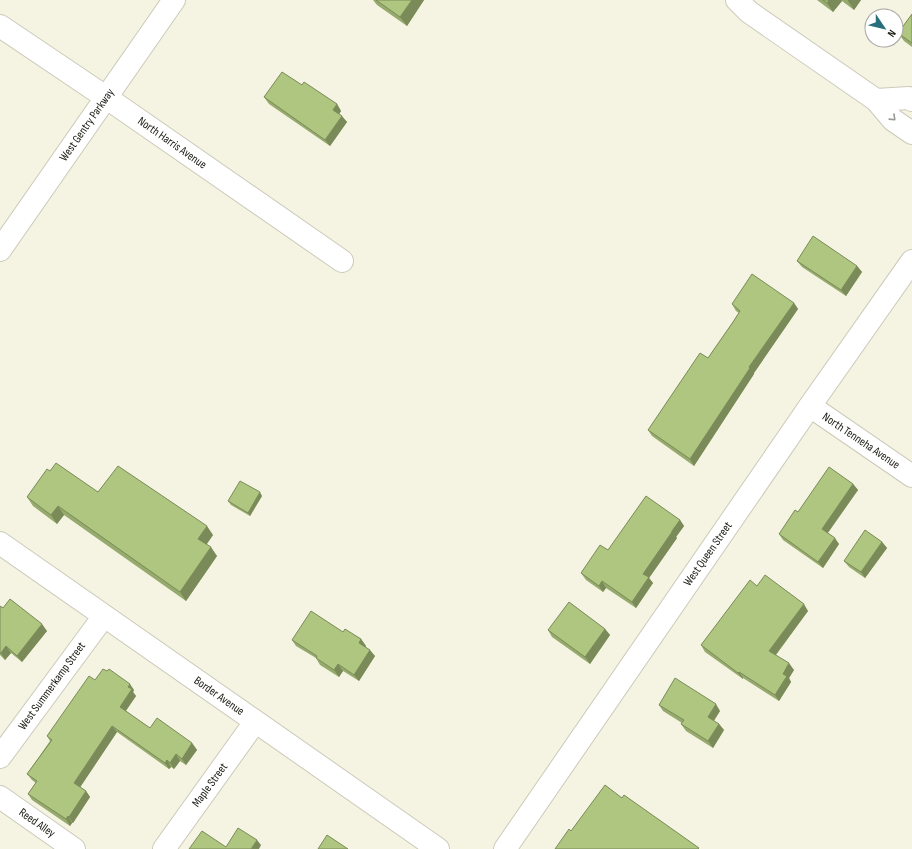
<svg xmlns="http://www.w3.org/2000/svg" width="912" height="849" viewBox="0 0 912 849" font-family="'Sofia Sans Condensed',sans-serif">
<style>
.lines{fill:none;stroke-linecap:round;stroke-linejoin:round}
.minor-casing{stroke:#cccaba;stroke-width:24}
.major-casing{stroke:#cccaba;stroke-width:24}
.minor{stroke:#fff;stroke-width:22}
.major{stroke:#fff;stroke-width:22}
.wall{fill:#96aa6d}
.shaded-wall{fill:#7a8b59}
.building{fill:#aec67f;stroke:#7a8b59}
.oneway{stroke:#999996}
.labels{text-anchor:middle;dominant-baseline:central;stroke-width:3;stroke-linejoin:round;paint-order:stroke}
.street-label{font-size:12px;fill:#1d1c16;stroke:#fff}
</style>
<rect width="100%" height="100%" fill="#f5f4e2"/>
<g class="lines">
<g class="minor-casing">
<g id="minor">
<polyline points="737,0 749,12 876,100 893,120 912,133"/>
<polyline points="0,26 107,98 342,261"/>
<polyline points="876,100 909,98 912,100"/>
<polyline points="810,406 912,476"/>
<polyline points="0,543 438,849"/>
<polyline points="0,757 104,616"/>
<polyline points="0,797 74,849"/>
<polyline points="164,849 255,722"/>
<polyline points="505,849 810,406 912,261"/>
</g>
</g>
<g class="major-casing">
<polyline id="major" points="0,250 174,0"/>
</g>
<use href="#minor" class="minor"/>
<use href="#major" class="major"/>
</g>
<g class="wall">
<polygon points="373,0 424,0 407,26 377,5"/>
<polygon points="817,0 861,0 854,10 842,1 833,12"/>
<polygon points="912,14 912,47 904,41 898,33"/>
<polygon points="302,85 337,104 341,111 339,114 347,122 330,146 269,104 264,97"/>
<polygon points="797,261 857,266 862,272 846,296 802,267"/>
<polygon points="794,303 798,309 754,373 754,374 694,466 652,436 648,430 708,358 733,322 739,313 736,311 732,304"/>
<polygon points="50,471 98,492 213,535 206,545 217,556 186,601 64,515 57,524 33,506 27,497"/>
<polygon points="853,484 858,490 828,533 839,544 823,568 783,540 779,534 798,512"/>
<polygon points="262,496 250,516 231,505 228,501"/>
<polygon points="680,520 684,526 676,537 677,538 649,578 653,583 636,608 606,588 603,592 586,580 581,573 608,550"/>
<polygon points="882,542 887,548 865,578 849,567 844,561"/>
<polygon points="757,586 808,611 776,655 794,670 789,678 791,682 779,701 743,678 743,679 705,652 701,645"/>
<polygon points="0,606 47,631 22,662 11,653 5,660 0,655"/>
<polygon points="605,629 610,635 590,664 552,637 548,630"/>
<polygon points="343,632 361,639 366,646 365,647 375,656 359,681 343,671 339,677 320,665 316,658 296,646 292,640"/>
<polygon points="95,680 134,690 133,692 136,696 126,711 150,728 192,743 197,750 186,765 180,761 174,769 171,767 169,769 117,732 80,787 86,791 90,797 73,823 72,823 70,826 32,800 28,794 36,783 32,780 27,774 50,741 47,736"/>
<polygon points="659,705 720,711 714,721 719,724 724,730 713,748 686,731 681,724 682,723 663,711"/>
</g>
<g class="shaded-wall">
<polygon points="412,0 424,0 407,26 400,17"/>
<polygon points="829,0 841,0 842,1 833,12 827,3"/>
<polygon points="848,0 861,0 854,10 848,1"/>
<polygon points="337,104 341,111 338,116 333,110"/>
<polygon points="342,116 347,122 330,146 325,140"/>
<polygon points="857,266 862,272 846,296 841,290"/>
<polygon points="794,303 798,309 754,373 754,374 694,466 690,459 749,367"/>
<polygon points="853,484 858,490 826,535 822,529"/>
<polygon points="260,492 262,496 250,516 248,513"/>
<polygon points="58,506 64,515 57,524 51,515"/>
<polygon points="680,520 684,526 676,537 677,538 649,578 653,583 636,608 632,602 643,574"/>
<polygon points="207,526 213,535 204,548 198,539"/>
<polygon points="835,538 839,544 823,568 818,562"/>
<polygon points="882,542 887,548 865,578 861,572"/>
<polygon points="211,547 217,556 186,601 180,592"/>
<polygon points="602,581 606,588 603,592 599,586"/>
<polygon points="804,604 808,611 774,657 769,651"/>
<polygon points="42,624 47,631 22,662 17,656"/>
<polygon points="605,629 610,635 590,664 585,657"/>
<polygon points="361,639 366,646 364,649 359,643"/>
<polygon points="6,646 11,653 5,660 1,653"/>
<polygon points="370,650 375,656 359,681 354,675"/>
<polygon points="789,663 794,670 789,678 791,682 779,701 775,695 783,674"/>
<polygon points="338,664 343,671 339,677 334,670"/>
<polygon points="739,672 743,678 743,679 738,673"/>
<polygon points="130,684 134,690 133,692 136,696 124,713 120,707 128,687"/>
<polygon points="716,704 720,711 712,723 708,717"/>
<polygon points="719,724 724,730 713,748 708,741"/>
<polygon points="112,726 117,732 79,789 74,783"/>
<polygon points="192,743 197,750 186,765 182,759"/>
<polygon points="176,754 180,761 174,769 170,763"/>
<polygon points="167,760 171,767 169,769 165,763"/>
<polygon points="86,791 90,797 73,823 69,817"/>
<polygon points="68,816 72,823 70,826 66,819"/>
<polygon points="257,840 261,845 259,849 251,849"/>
</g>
<g class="building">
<polygon points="376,0 412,0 400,17"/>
<polygon points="823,0 829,0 827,3"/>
<polygon points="912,14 912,43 898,33"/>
<polygon points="282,72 302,85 304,82 337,104 333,110 342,116 325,140 264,97"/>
<polygon points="813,236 857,266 841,290 797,261"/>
<polygon points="752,274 794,303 749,367 750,368 690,459 648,430 700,353 708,358 733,322 740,311 732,304"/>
<polygon points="56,463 98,492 118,466 207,526 198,539 211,547 180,592 58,506 51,515 27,497 47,469 50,471"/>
<polygon points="829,467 853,484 822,529 835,538 818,562 779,534 795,510 798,512"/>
<polygon points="240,481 260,492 248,513 228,501"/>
<polygon points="646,496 680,520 672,531 672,532 643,574 649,577 632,602 602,581 599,586 581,573 600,545 608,550"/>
<polygon points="865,530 882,542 861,572 844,561"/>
<polygon points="765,575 804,604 769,651 789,663 783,674 787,676 775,695 739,672 738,673 701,645 750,580 757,586"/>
<polygon points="10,599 42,624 17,656 6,646 1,653 0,653 0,606 3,608"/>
<polygon points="569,602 605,629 585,657 548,630"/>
<polygon points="311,611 343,632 345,629 361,639 359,643 370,650 354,675 338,664 334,670 316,658 317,656 292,640"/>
<polygon points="103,669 107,671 109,669 130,684 128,687 132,689 120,707 150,728 157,718 192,743 182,759 176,754 170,763 167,760 165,763 112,726 74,783 86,791 69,817 68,816 66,819 28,794 37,781 27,774 52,740 47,736 89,676 95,680"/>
<polygon points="675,678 716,704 708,717 719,724 708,741 681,724 684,720 659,705"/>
<polygon points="605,785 622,798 624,795 699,848 698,849 555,849 569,829 571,831"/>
<polygon points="238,828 257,840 251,849 189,849 202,831 226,847"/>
<polygon points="327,835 348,849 318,849"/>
</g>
<defs><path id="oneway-chevron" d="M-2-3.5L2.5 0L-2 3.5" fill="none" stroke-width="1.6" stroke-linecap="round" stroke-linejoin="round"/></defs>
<use class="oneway" href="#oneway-chevron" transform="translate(893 118) rotate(44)"/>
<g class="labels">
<g class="street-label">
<text transform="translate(87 125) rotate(-55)">West Gentry Parkway</text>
<text transform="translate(172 143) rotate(35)">North Harris Avenue</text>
<text transform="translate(861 441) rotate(34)">North Tenneha Avenue</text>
<text transform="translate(708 554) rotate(-55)">West Queen Street</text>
<text transform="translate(52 686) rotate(-54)">West Summerkamp Street</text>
<text transform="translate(219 696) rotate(35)">Border Avenue</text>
<text transform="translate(210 785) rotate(-54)">Maple Street</text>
<text transform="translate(37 823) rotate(35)">Reed Alley</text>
</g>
</g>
<g transform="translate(884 28) rotate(125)"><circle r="19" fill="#ffffff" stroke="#a5a4a2"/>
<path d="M0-3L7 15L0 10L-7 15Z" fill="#286f7c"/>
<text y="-6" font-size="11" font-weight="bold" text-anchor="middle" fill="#1d1c16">N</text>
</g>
</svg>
